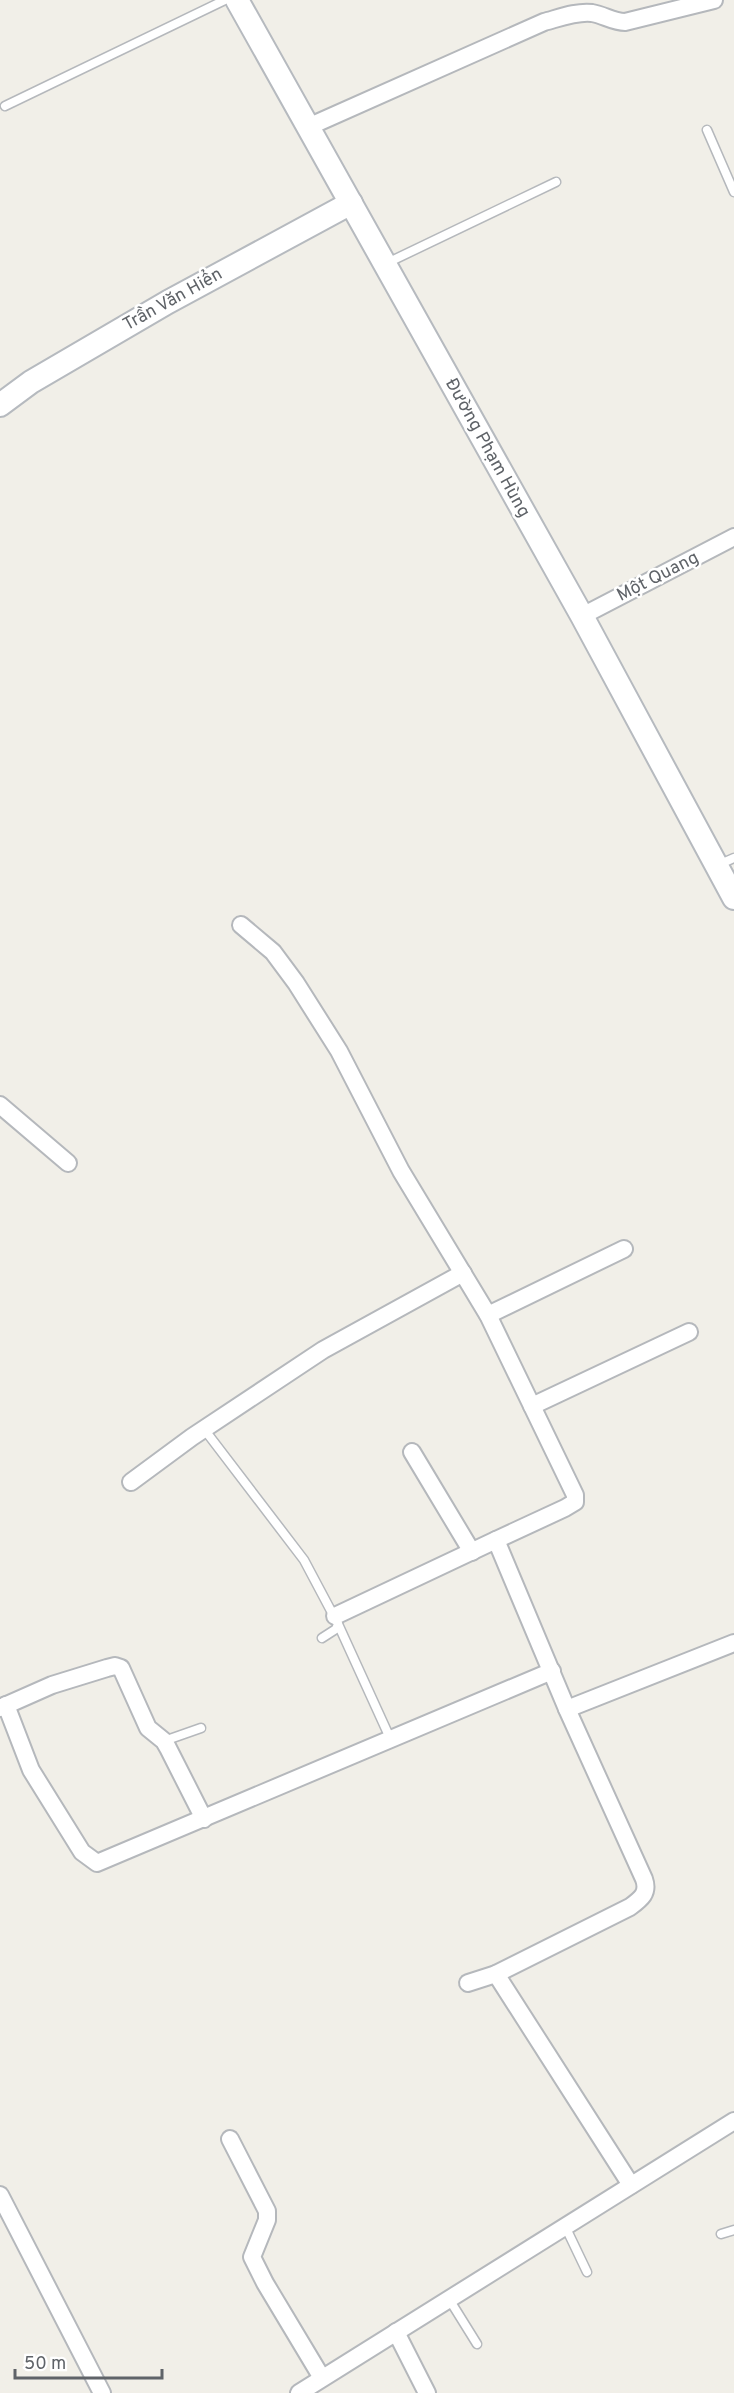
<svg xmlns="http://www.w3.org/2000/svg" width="734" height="2393" viewBox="0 0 734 2393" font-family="Overpass,sans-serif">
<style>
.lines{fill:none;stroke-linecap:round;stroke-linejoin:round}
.lane-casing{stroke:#b5b8bc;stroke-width:11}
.street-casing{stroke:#b5b8bc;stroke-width:20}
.secondary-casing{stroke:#b6babf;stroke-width:26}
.lane{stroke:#fff;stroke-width:8}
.street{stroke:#fff;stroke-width:16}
.secondary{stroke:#fff;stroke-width:22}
.labels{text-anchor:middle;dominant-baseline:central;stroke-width:5;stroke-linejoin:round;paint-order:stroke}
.street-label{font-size:18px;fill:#5f6368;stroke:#fff}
</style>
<rect width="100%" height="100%" fill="#f1efe8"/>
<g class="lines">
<g class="lane-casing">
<g id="lane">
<polyline points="5,106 225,0"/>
<polyline points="707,130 734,192"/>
<polyline points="385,264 556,182"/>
<polyline points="718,865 734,858"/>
<polyline points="204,1429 304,1560 338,1624 336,1629 322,1638"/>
<polyline points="338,1624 390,1738"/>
<polyline points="164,1741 201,1728"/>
<polyline points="565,2226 587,2272"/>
<polyline points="721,2234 734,2230"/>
<polyline points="449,2299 477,2344"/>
</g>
</g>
<g class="street-casing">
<g id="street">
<path d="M308,127L544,22C559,18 577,11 592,13C604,15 613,22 625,22L714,0"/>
<polyline points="582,616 734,537"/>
<polyline points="241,925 273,952 296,983 339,1051 401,1171 488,1315 575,1495 575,1502 565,1508 496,1540 567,1709"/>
<polyline points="0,1105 68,1163"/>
<polyline points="488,1315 624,1249"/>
<polyline points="532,1406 689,1332"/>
<polyline points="412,1452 472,1552"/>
<polyline points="131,1482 192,1437 323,1350 463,1273"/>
<polyline points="335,1616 496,1540"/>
<polyline points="6,1705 31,1770 82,1852 97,1863 552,1671"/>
<polyline points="0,1708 52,1685 107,1668 115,1666 121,1668 148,1728 164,1741 168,1748 204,1819"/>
<polyline points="468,1983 496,1974"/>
<polyline points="230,2139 267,2211 267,2220 252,2257 265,2283 322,2378"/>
<path d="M631,2185L496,1974L630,1907C641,1899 649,1893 644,1879L567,1709L734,1643"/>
<polyline points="0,2195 102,2393"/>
<polyline points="396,2332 427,2393"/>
<polyline points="299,2393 734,2121"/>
</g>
</g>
<g class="secondary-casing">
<g id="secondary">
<polyline points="237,0 582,616 734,898"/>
<polyline points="0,405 31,382 168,302 351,203"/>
</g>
</g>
<use href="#lane" class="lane"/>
<use href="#street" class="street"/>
<use href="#secondary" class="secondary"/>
</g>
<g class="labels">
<g class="street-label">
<text transform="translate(173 300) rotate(-29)">Trần Văn Hiển</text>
<text transform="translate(487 448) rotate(61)">Đường Phạm Hùng</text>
<text transform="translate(658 577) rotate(-27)">Một Quang</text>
</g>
</g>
<path d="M15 2369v9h147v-9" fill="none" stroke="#5f6368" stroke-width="3"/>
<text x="24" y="2369" font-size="18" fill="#5f6368" stroke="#ffffff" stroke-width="4.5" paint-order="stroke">50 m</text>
</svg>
